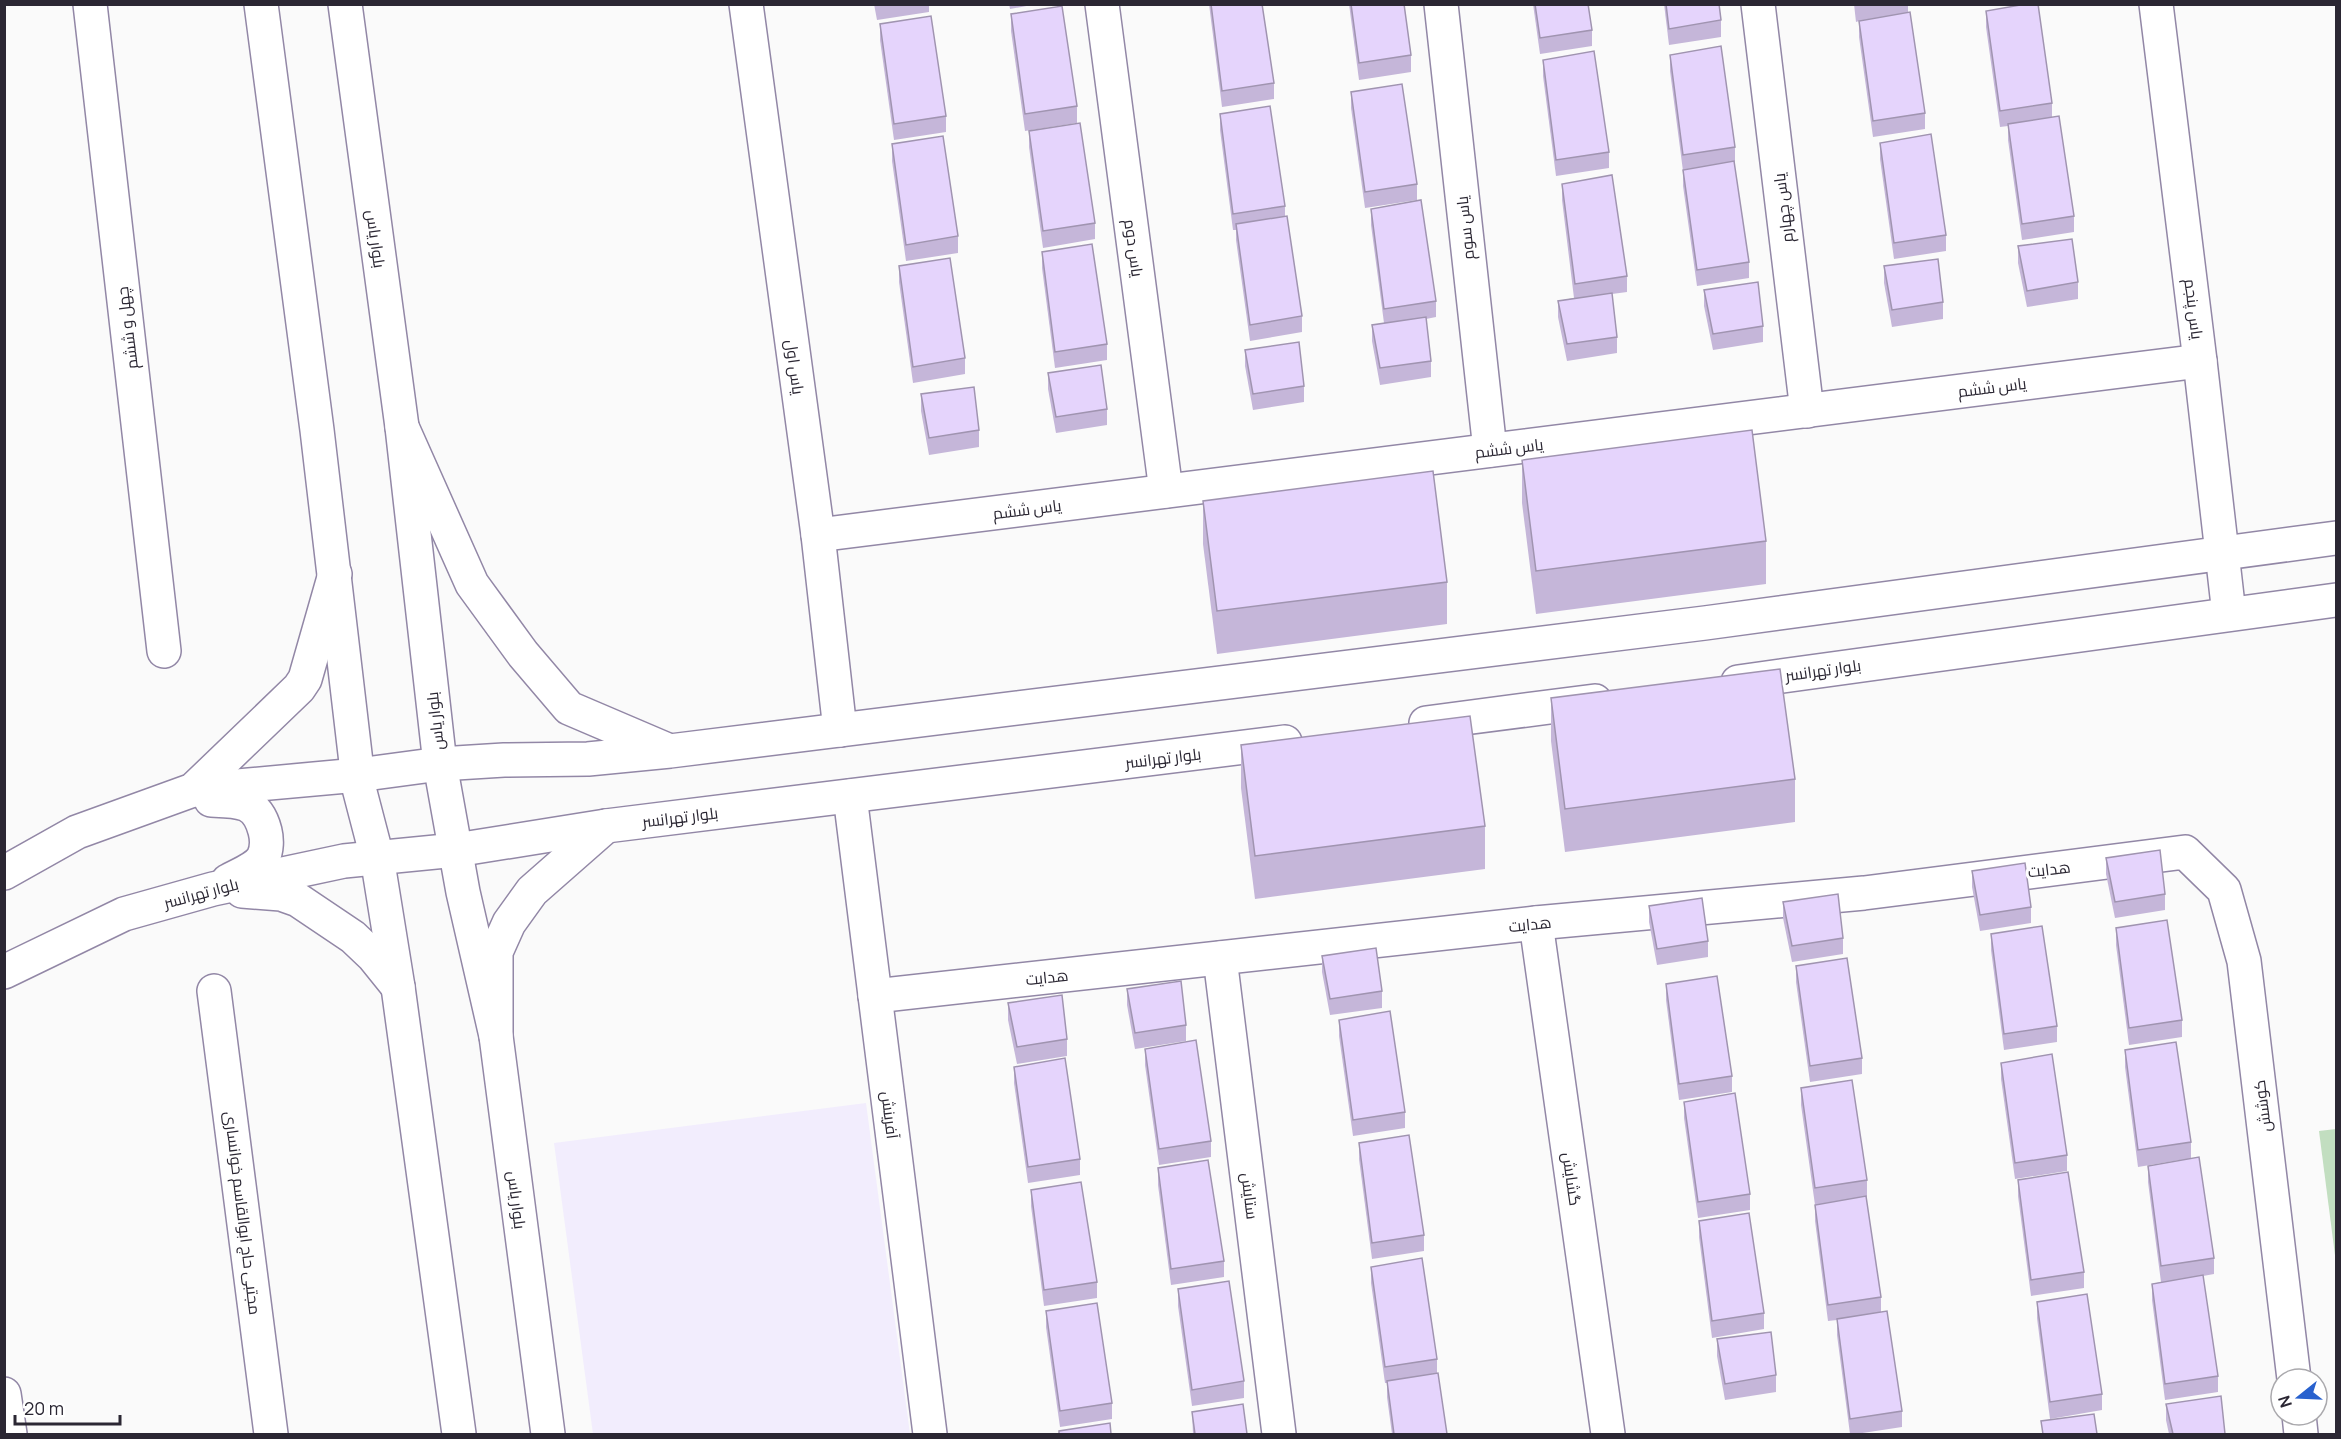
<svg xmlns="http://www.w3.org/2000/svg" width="2341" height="1439" viewBox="0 0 2341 1439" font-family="Manrope,Cairo,sans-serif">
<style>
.built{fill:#f2edfd}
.green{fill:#c2dec0}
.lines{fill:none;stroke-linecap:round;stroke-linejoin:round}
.street-casing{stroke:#9287a6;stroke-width:36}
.secondary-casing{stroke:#9287a6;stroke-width:36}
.primary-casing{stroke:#9287a6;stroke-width:36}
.street{stroke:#fff;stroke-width:33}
.secondary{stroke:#fff;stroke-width:33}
.primary{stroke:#fff;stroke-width:33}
.wall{fill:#c5b6d9}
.building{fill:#e5d4fc;stroke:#a094b0;stroke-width:1.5}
.labels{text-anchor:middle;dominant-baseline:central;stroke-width:6;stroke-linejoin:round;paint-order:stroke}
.street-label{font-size:16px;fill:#2b2733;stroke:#fff}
</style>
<rect width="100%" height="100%" fill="#fafafa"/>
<polygon class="built" points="866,1103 910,1434 593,1434 554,1143"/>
<polygon class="green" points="2336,1129 2336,1263 2319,1131"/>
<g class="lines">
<g class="street-casing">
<g id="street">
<polyline points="90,4 164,651"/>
<polyline points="746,4 818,535 840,730"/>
<polyline points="1102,4 1166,491"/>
<polyline points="1441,4 1490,450"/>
<polyline points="1758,4 1807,411"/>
<polyline points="2156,4 2200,361 2229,614"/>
<polyline points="818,535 2200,361"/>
<polyline points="850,796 930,1434"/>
<polyline points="1536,923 1608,1434"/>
<polyline points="1220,958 1279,1434"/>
<polyline points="214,991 271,1434"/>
<polyline points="875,996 1536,923 1864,893 2185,852 2224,890 2244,961 2294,1379"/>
<polyline points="4,1394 10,1434"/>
<polyline points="2299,1415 2301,1434"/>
</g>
</g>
<g class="secondary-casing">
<g id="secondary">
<polyline points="261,4 317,430 359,788 377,857 398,987 459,1434"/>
<polyline points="345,4 402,427 440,764 463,892 496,1036 548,1434"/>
</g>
</g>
<g class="primary-casing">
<g id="primary">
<polyline points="402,427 472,584 523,654 569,708 665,749"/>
<polyline points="1738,682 2336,600"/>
<polyline points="1426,723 1595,701"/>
<polyline points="193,790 358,775 440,764 504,760 588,759 670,751 1705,623 2336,538"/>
<path d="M211,800C239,801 257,800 265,831C267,839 267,850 263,858C256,869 238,875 228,881"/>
<polyline points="4,873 77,832 193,790 299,688 305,679 335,574"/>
<polyline points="242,891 281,894 298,900 353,937 373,956 398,987"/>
<polyline points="4,972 124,914 213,889 344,861 456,850 606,826 1285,742"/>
<polyline points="496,1036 496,952 509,923 532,891 606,826"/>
</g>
</g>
<use href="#street" class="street"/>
<use href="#secondary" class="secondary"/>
<use href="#primary" class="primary"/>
</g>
<g class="wall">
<polygon points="874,4 929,4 929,12 877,20"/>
<polygon points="1009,4 1037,4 1010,9"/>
<polygon points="1209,4 1262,4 1274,83 1274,99 1222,107"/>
<polygon points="1349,4 1404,4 1411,55 1411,72 1359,80"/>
<polygon points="1533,4 1588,4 1592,30 1592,46 1540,54"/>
<polygon points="1664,4 1719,4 1721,20 1721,37 1669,45"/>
<polygon points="1854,4 1908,4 1908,12 1925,113 1925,129 1873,137 1859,37 1859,21 1856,22"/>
<polygon points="1986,11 2052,103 2052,117 2074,216 2074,232 2022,240 2008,140 2008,126 2000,127 1986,27"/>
<polygon points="1011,14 1077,106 1077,123 1025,131 1011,31"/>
<polygon points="880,24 946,116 946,132 894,140 880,40"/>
<polygon points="1670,55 1735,147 1735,163 1734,163 1749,262 1749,278 1697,286 1683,186 1683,171 1670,71"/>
<polygon points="1543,60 1609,152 1609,168 1556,176 1543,76"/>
<polygon points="1351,92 1417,184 1417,200 1365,208 1351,108"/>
<polygon points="1220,114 1285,206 1285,216 1302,316 1302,332 1250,341 1236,240 1236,230 1233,230 1220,130"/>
<polygon points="1029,131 1095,223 1095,239 1043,248 1029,147"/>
<polygon points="1880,143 1946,235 1946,251 1894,259 1880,159"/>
<polygon points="892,144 958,236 958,253 906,261 892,161"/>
<polygon points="1562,184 1627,276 1627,292 1612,294 1617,337 1617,353 1567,361 1558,317 1558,301 1574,298 1562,200"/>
<polygon points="1371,209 1436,301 1436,317 1426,319 1431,361 1431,377 1380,385 1372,341 1372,325 1384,323 1371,225"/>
<polygon points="2018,246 2078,282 2078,299 2027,307 2018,263"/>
<polygon points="1042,252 1107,344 1107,360 1055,368 1042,268"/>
<polygon points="899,266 965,358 965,374 913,383 899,282"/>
<polygon points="1884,266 1943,302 1943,319 1892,327 1884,283"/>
<polygon points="1704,290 1763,326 1763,342 1713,350 1704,306"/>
<polygon points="1245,350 1304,386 1304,402 1253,410 1245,366"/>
<polygon points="1048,373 1107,409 1107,425 1056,433 1048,389"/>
<polygon points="921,394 979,430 979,447 929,455 921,411"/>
<polygon points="1522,460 1766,541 1766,584 1536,614 1522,503"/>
<polygon points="1203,501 1447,582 1447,624 1217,654 1203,544"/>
<polygon points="1551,698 1795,779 1795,822 1565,852 1551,741"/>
<polygon points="1241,745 1485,826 1485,869 1255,899 1241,788"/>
<polygon points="2106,858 2165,894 2165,910 2115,918 2106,874"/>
<polygon points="1972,871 2031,907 2031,923 1980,931 1972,887"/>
<polygon points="1783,902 1843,938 1843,954 1792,962 1783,918"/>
<polygon points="1649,906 1708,941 1708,957 1657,965 1649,922"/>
<polygon points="2116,928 2182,1020 2182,1037 2129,1045 2116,945"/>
<polygon points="1991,934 2057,1026 2057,1042 2004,1050 1991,950"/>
<polygon points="1322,956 1382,991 1382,1008 1330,1015 1322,972"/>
<polygon points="1796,966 1862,1058 1862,1074 1810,1082 1796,982"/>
<polygon points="1666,984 1732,1076 1732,1092 1679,1100 1666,1000"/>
<polygon points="1127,989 1186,1025 1186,1041 1135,1049 1127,1005"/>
<polygon points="1008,1003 1067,1039 1067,1056 1017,1064 1008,1020"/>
<polygon points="1339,1020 1405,1112 1405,1128 1353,1136 1339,1036"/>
<polygon points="1145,1049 1211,1141 1211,1157 1159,1165 1145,1065"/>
<polygon points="2125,1050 2191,1142 2191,1158 2214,1258 2214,1274 2203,1276 2218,1376 2218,1392 2165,1400 2152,1300 2152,1284 2161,1282 2148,1182 2148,1166 2186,1159 2138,1167 2125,1067"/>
<polygon points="2001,1063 2067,1155 2067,1171 2015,1179 2001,1079"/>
<polygon points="1014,1067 1080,1159 1080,1175 1028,1183 1014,1083"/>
<polygon points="1801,1088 1867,1180 1867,1197 1866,1197 1881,1297 1881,1312 1902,1411 1902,1427 1856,1434 1850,1434 1837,1335 1837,1320 1828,1321 1815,1221 1815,1205 1853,1199 1815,1205 1801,1105"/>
<polygon points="1684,1102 1750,1194 1750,1210 1698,1218 1684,1118"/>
<polygon points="1359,1143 1424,1235 1424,1251 1372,1259 1359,1159"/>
<polygon points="1158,1168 1224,1261 1224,1277 1171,1285 1158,1185"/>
<polygon points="2018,1180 2084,1272 2084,1288 2031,1296 2018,1196"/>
<polygon points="1031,1190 1097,1282 1097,1298 1044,1306 1031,1206"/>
<polygon points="1699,1221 1764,1313 1764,1329 1712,1338 1699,1237"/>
<polygon points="1371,1267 1437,1359 1437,1373 1447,1434 1392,1434 1387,1397 1387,1383 1385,1383 1371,1283"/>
<polygon points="1178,1289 1244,1381 1244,1398 1192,1406 1178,1306"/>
<polygon points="2037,1302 2102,1394 2102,1410 2050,1419 2037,1318"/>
<polygon points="1046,1311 1112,1403 1112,1419 1060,1427 1046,1327"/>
<polygon points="1717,1339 1776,1375 1776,1392 1725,1400 1717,1356"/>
<polygon points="2166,1404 2225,1434 2169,1434 2166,1420"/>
<polygon points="1192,1412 1247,1434 1193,1434"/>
</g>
<g class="building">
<polygon points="1211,4 1262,4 1274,83 1222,91"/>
<polygon points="1351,4 1404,4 1411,55 1359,63"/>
<polygon points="1535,4 1588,4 1592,30 1540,38"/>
<polygon points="1666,4 1719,4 1721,20 1669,29"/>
<polygon points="2026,4 2038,4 2052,103 2000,111 1986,11"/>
<polygon points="1062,6 1077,106 1025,114 1011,14"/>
<polygon points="1910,12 1925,113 1873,121 1859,21"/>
<polygon points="931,16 946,116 894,124 880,24"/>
<polygon points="1721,46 1735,147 1683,155 1670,55"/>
<polygon points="1594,51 1609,152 1556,160 1543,60"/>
<polygon points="1402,84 1417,184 1365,192 1351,92"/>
<polygon points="1270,106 1285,206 1233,214 1220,114"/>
<polygon points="2059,116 2074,216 2022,224 2008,124"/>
<polygon points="1080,123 1095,223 1043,231 1029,131"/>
<polygon points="1931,134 1946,235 1894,243 1880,143"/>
<polygon points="943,136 958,236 906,245 892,144"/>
<polygon points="1734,161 1749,262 1697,270 1683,170"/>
<polygon points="1612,175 1627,276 1575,284 1562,184"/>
<polygon points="1421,200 1436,301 1384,309 1371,209"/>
<polygon points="1287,216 1302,316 1250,325 1236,224"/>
<polygon points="2072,239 2078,282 2027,291 2018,246"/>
<polygon points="1092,244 1107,344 1055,352 1042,252"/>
<polygon points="950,258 965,358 913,367 899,266"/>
<polygon points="1938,259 1943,302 1892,310 1884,266"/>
<polygon points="1758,282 1763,326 1713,334 1704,290"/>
<polygon points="1612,293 1617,337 1567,344 1558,301"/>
<polygon points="1426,317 1431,361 1380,368 1372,325"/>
<polygon points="1299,342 1304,386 1253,394 1245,350"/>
<polygon points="1101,365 1107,409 1056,417 1048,373"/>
<polygon points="974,387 979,430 929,438 921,394"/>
<polygon points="1752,430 1766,541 1536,571 1522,460"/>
<polygon points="1433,471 1447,582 1217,611 1203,501"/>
<polygon points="1780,669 1795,779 1565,809 1551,698"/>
<polygon points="1470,716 1485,826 1255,856 1241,745"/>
<polygon points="2160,850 2165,894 2115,902 2106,858"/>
<polygon points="2025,863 2031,907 1980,915 1972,871"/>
<polygon points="1838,894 1843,938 1792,946 1783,902"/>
<polygon points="1702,898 1708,941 1657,949 1649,906"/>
<polygon points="2167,920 2182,1020 2129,1028 2116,928"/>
<polygon points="2042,926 2057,1026 2004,1034 1991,934"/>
<polygon points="1376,948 1382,991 1330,999 1322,956"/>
<polygon points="1847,958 1862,1058 1810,1066 1796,966"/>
<polygon points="1717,976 1732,1076 1679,1084 1666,984"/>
<polygon points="1181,981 1186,1025 1135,1033 1127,989"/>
<polygon points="1062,995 1067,1039 1017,1047 1008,1003"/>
<polygon points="1390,1011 1405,1112 1353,1120 1339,1020"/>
<polygon points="1196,1040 1211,1141 1159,1149 1145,1049"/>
<polygon points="2176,1042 2191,1142 2138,1150 2125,1050"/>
<polygon points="2052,1054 2067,1155 2015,1163 2001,1063"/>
<polygon points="1065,1058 1080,1159 1028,1167 1014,1067"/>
<polygon points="1852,1080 1867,1180 1815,1188 1801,1088"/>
<polygon points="1735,1093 1750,1194 1698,1202 1684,1102"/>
<polygon points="1409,1135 1424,1235 1372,1243 1359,1143"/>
<polygon points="2199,1157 2214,1258 2161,1266 2148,1166"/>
<polygon points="1208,1160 1224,1261 1171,1269 1158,1168"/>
<polygon points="2068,1172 2084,1272 2031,1280 2018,1180"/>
<polygon points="1081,1182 1097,1282 1044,1290 1031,1190"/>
<polygon points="1866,1196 1881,1297 1828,1305 1815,1205"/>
<polygon points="1749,1213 1764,1313 1712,1321 1699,1221"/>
<polygon points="1422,1258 1437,1359 1385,1367 1371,1267"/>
<polygon points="2203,1275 2218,1376 2165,1384 2152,1284"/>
<polygon points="1229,1281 1244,1381 1192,1390 1178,1289"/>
<polygon points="2087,1294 2102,1394 2050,1402 2037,1302"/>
<polygon points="1097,1303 1112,1403 1060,1411 1046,1311"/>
<polygon points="1887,1311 1902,1411 1850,1419 1837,1319"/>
<polygon points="1771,1332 1776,1375 1725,1384 1717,1339"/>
<polygon points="1438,1373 1447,1434 1394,1434 1387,1381"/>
<polygon points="2221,1396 2225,1434 2173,1434 2166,1404"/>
<polygon points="1243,1404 1247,1434 1195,1434 1192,1412"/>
<polygon points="2094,1414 2097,1434 2043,1434 2041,1421"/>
<polygon points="1110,1423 1111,1434 1059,1434 1059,1431"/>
</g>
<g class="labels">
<g class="street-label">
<text transform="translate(1783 208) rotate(-97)">یاس چهارم</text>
<text transform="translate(1465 228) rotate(-96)">یاس سوم</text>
<text transform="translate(376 239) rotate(82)">بلوار یاس</text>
<text transform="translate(1134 248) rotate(82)">یاس دوم</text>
<text transform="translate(2194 309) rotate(83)">یاس پنجم</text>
<text transform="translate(127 328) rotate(-97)">چهل و ششم</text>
<text transform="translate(795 367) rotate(82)">یاس اول</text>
<text transform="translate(1992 387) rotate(-7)">یاس ششم</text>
<text transform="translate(1509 448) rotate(-7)">یاس ششم</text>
<text transform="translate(1027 509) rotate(-7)">یاس ششم</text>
<text transform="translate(1823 670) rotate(-8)">بلوار تهرانسر</text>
<text transform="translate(435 721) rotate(-96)">بلوار یاس</text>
<text transform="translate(1163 758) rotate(-7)">بلوار تهرانسر</text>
<text transform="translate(680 817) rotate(-7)">بلوار تهرانسر</text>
<text transform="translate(2049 869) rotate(-7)">هدایت</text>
<text transform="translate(201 893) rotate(-15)">بلوار تهرانسر</text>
<text transform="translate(1530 924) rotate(-6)">هدایت</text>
<text transform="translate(1047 977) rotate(-6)">هدایت</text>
<text transform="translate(2262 1106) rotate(-97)">کوشش</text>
<text transform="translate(890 1115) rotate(83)">آفرینش</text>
<text transform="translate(1572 1179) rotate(82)">گشایش</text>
<text transform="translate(1250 1196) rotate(83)">ستایش</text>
<text transform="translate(517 1200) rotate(83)">بلوار یاس</text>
<text transform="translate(243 1213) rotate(83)">مجتبی حاج ابوالقاسم خوانساری</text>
</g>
</g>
<rect width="2341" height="1439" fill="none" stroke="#2b2733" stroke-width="12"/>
<g transform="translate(2299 1397) rotate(252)"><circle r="28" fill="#ffffff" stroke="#aaa9ad" stroke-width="1.5"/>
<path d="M0-4.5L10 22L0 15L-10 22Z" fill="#2861ce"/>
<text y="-9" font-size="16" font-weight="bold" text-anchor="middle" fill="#2b2733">N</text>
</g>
<path d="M15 1415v9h105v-9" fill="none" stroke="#2b2733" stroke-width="3"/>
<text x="24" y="1415" font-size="18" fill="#2b2733" stroke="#ffffff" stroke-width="4.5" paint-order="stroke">20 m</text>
</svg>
